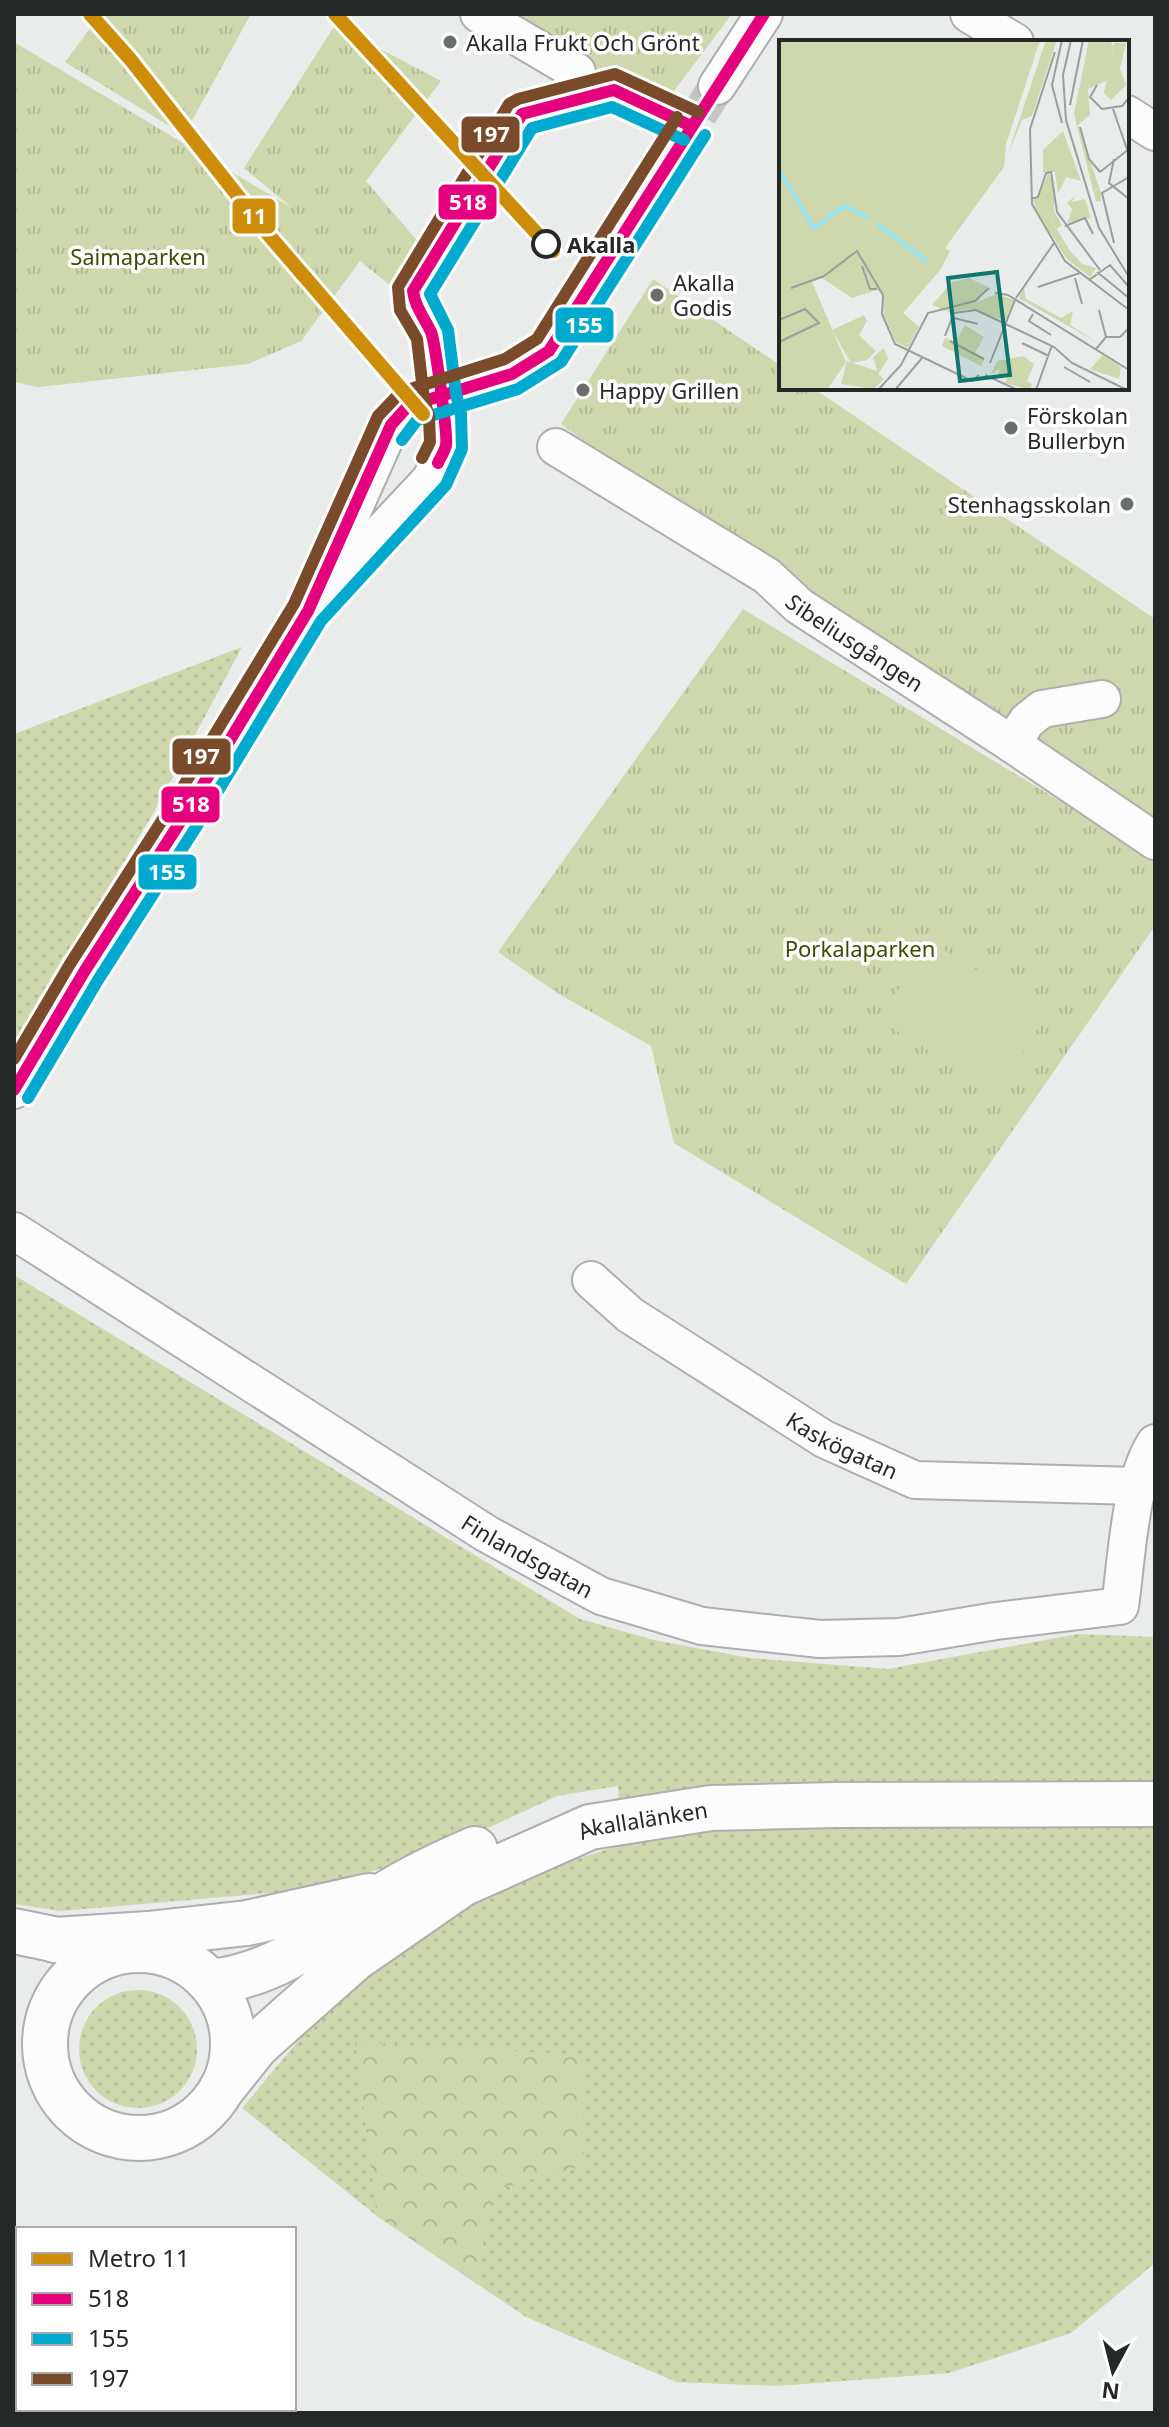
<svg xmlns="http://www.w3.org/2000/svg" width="1169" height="2427" viewBox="0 0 1169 2427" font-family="'Noto Sans',sans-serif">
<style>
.grass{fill:url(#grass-dots)}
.forest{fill:url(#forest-crowns)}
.park{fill:url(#park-tufts)}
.pitch{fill:#cfd7ad}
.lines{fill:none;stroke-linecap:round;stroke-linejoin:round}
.minor-tunnel{stroke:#c3c4c4;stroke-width:36;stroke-dasharray:36 18;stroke-linecap:butt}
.minor-casing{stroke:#aeaeae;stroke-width:40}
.major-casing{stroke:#aeaeae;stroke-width:48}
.minor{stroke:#fcfcfc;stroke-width:36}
.major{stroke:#fcfcfc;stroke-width:44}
.bus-1-casing{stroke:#fff;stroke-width:18}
.bus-2-casing{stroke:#fff;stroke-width:18}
.bus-3-casing{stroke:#fff;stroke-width:18}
.bus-1{stroke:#e5007d;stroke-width:12}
.bus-2{stroke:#00a9ce;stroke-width:12}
.bus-3{stroke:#7a4b2a;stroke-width:12}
.metro-1-casing{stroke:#fff;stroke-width:20}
.metro-1{stroke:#cd8d08;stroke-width:14}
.poi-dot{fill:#6b6c6c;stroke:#fff;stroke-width:3}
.stop-dot{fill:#fff;stroke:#262827;stroke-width:4}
.labels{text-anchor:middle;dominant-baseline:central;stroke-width:7;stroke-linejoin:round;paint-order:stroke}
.poi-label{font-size:22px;fill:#262827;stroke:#fff;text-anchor:start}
.stop-label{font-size:22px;font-weight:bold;fill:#262827;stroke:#fff;text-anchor:start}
.park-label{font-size:22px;fill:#414906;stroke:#fff}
.street-label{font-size:22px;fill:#262827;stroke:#fff}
.inset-river{fill:none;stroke:#94e5f7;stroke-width:4}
.inset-road{fill:none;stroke:#9c9d9d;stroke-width:2}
.view{fill:#0f766e;fill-opacity:0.15;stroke:#0f766e;stroke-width:4}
.inset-edge{fill:none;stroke:#262827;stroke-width:4}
.line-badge{stroke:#fff;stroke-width:3}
.badge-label{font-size:22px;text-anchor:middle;font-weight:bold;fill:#fff}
</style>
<defs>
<pattern id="grass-dots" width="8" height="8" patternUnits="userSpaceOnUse" patternTransform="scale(2)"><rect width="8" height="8" fill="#cfd7ad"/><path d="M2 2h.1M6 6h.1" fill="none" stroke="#b2b995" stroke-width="1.8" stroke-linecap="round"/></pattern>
<pattern id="forest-crowns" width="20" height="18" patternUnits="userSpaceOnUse" patternTransform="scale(2)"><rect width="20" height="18" fill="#cfd7ad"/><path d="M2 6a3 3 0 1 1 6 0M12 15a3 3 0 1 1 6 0" fill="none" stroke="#b2b995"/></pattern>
<pattern id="park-tufts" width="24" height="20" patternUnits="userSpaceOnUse" patternTransform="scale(2)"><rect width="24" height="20" fill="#cfd7ad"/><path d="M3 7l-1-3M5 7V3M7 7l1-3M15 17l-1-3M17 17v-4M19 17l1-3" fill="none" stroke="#b2b995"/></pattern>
</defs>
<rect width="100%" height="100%" fill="#eaebeb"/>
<g class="grass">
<polygon points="242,647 154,812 14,1044 14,734"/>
<polygon points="14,1275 580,1619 654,1640 750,1658 888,1669 1078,1634 1155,1637 1155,2263 1071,2333 949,2373 777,2386 676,2382 526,2317 377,2216 242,2108 324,2010 444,1920 529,1874 621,1845 618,1786 557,1796 443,1849 316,1889 61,1911 14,1904"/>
<circle cx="138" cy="2049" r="59"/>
</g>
<polygon class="forest" points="355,2042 583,2055 584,2166 493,2190 477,2284 377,2216"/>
<g class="park">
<polygon points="101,14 251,14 184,135 65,62"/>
<polygon points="516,14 732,14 664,104 607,77 552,43 548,33"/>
<polygon points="335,25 441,81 366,181 420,244 396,290 360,261 301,341 248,364 38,387 14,382 14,42 292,208 244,168"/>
<polygon points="653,279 781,366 781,388 813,388 1155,619 1155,926 906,1284 674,1143 651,1046 559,994 498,952 743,609 1108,830 561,424"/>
</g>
<polygon class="pitch" points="928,940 1047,1014 998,1093 879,1020"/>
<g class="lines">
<g class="minor-tunnel">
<polyline points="432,334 415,305 413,291 522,114 614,90 691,126"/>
<polyline points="512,374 549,351 717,86"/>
</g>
<g class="minor-casing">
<g id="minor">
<polyline points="479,14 577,72"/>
<polyline points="969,14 1015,42"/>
<polyline points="717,86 764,14"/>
<polyline points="1127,114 1155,132"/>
<path id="s1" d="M556,447L767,576L799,606L1012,744L1155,841"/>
<polyline points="328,589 431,479 446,445 445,415 440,397 432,334"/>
<polyline points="1012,744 1027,721 1042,709 1102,699"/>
<polyline points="14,1090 84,972 184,816 308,611 391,425 408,406 512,374"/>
<path id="s2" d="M14,1231L487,1534L601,1596L702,1626L820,1639L899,1637L996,1621L1120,1606C1127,1557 1129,1485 1155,1443"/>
<path id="s3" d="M591,1280L630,1315L824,1439L915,1480L1137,1486"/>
</g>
</g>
<g class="major-casing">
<g id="major">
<polyline points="14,1931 82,1945"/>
<polyline points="55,1940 148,1934 247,1923 369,1896"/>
<circle cx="139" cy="2044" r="94"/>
<path d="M211,1982C279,1975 331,1930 386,1894C414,1876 445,1862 475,1849"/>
<path id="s4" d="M221,2090L257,2045L354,1959L462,1884L590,1827L711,1808L835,1805L1155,1804"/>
</g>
</g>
<use href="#minor" class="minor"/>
<use href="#major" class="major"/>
<g class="bus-1-casing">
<g id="bus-1">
<path d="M438,463C440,458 445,451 446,445C448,436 435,341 431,332C424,317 415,307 413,291L522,114L614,90L691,126"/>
<polyline points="14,1090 84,972 184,816 308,611 391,425 408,406 512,374 549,351 764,14"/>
</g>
</g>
<g class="bus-2-casing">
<g id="bus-2">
<polyline points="402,440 417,420 518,389 561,362 705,135"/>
<polyline points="28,1098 98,980 198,824 321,621 446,485 462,449 461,414 456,394 448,330 430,294 532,128 612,107 684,140"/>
</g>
</g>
<g class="bus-3-casing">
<g id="bus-3">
<polyline points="422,458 430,442 429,417 424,399 417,339 400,310 398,287 509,104 518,99 615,74 698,112"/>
<polyline points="14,1059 70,964 170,808 294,604 378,416 401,392 505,359 537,339 677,117"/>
</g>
</g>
<use href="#bus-1" class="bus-1"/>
<use href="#bus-2" class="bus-2"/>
<use href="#bus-3" class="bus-3"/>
<g class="metro-1-casing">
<g id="metro-1">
<polyline points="90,14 130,59 267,233 423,414"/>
<polyline points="335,14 553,251"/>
</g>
</g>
<use href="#metro-1" class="metro-1"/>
</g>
<g class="poi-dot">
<circle cx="450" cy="42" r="8"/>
<circle cx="657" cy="295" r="8"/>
<circle cx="583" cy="390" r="8"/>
<circle cx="1011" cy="428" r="8"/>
<circle cx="1127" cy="504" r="8"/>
</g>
<circle class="stop-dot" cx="546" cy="244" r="13"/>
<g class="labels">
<g class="poi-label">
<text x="466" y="42">Akalla Frukt Och Grönt</text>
<text x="673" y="282">Akalla<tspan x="673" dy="25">Godis</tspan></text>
<text x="599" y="390">Happy Grillen</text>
<text x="1027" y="415">Förskolan<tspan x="1027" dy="25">Bullerbyn</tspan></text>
<text x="1111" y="504" text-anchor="end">Stenhagsskolan</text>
</g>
<g class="stop-label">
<text x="567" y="244">Akalla</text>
</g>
<g class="park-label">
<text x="138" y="256">Saimaparken</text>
<text x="860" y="948">Porkalaparken</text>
</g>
<g class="street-label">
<text stroke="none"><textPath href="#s1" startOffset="358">Sibeliusgången</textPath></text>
<text stroke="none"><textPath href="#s3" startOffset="302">Kaskögatan</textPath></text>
<text stroke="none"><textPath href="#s2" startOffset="608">Finlandsgatan</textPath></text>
<text stroke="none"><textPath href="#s4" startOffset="512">Akallalänken</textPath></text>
</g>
</g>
<g transform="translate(779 40)">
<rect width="350" height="350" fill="#eaebeb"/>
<path d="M267,0H278L253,76L243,80L228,117ZM335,3H347L341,29L347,45L332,60L325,53ZM296,156L293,162L306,159L312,178L288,183L293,169L288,163ZM259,158L291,211L303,224L317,228L311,237L288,219L260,175L254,160ZM190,238L209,247L198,262L218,254L235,260L227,281L190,269L171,272L153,265L173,242ZM245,247L247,259L282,278L294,271L291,285L321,304L240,258Z" fill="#cfd7ad"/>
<path d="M310,0H331L334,6L329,40L309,49L311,75L299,85L322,153V161L317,162L295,74ZM284,91L302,141L287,137L279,154L276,132H264V110ZM269,133L275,145V171L283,185L278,189L259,158ZM105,308L109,319L99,334L105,339L95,349L62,344L68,321L98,331L94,317ZM324,315L342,327L340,339L311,329Z" fill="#cfd7ad"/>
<path d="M0,0H261L227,104L225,127L166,208L171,211L162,229L124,273L140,287L129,308L117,302L105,275L104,256L98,250L73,258L43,238L33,242L67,322L48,350H0ZM186,285L205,297L196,313L205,320L202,326L163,306L166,298L176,303ZM244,316L255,324L248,341L253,344L251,350L226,343L230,333L219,337L220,329L212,334L218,321Z" fill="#cfd7ad"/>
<path d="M85,275L88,281L80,295L97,311L88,320L72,323L53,290Z" fill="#cfd7ad"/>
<path class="inset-river" d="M0,130L35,188L65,166L90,178M97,183L148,221"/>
<path class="inset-road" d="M292,0L284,35L287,80L320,188L350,237M276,12L251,89L253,164L286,221L350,270M318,45L311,57L323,69L343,66L350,58M291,65L304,0M334,69L350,115M283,83L273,45L283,0M301,87L310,119L321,132M335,119L330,143L350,159M321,132L350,109M252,159L259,157L267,133L272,132L278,172L321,230M286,186L306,178L314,194M335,203L323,153L350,137M83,226L91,249H98M318,232L350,258M296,238L303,264M310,240L331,225L350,247M259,247L301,233M12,248L45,236L78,211L104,255L103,274L116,304L193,341L200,335M216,253L229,255L350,330M237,258L275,203M320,270L327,297M254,274L250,281L272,295M175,278L199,284M0,280L26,269L40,283L0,302M166,296L175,273L197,270L275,307L293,323L348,350M171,301L205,319M243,303L270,316M317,309L327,297H341L350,288M211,323L236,260M285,327L311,342M206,335L239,350M99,350L122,325L149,273L196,261L210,248M116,350L143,318M257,350L273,305"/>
<path class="view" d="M218,232L231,335L181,341L169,238Z"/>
<rect width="350" height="350" class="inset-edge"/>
</g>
<g class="line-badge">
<rect x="460" y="115" width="61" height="39" rx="8" fill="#7a4b2a"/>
<rect x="437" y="183" width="61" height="38" rx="8" fill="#e5007d"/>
<rect x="231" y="197" width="46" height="38" rx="8" fill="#cd8d08"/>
<rect x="554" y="306" width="61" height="38" rx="8" fill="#00a9ce"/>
<rect x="171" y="737" width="61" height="39" rx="8" fill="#7a4b2a"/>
<rect x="160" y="785" width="61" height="39" rx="8" fill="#e5007d"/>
<rect x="137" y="853" width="61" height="38" rx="8" fill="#00a9ce"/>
</g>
<g class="badge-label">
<text x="491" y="142">197</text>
<text x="468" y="210">518</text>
<text x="254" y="224">11</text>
<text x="584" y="333">155</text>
<text x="201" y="764">197</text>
<text x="191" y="812">518</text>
<text x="167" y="880">155</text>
</g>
<rect width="1169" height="2427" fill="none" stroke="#262827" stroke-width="32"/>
<rect x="16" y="2227" width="280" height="184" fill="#ffffff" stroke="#a8a9a9" stroke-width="2"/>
<rect x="32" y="2253" width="40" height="12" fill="#cd8d08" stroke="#a8a9a9" stroke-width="2"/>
<text x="88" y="2267" font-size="24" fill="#262827">Metro 11</text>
<rect x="32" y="2293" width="40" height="12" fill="#e5007d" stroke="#a8a9a9" stroke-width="2"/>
<text x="88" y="2307" font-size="24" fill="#262827">518</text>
<rect x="32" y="2333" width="40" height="12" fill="#00a9ce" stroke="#a8a9a9" stroke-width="2"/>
<text x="88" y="2347" font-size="24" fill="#262827">155</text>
<rect x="32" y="2373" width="40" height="12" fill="#7a4b2a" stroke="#a8a9a9" stroke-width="2"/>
<text x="88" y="2387" font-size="24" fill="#262827">197</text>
<g transform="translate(1113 2371) rotate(187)" stroke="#ffffff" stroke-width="6" paint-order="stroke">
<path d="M0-6L14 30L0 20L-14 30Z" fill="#262827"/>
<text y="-12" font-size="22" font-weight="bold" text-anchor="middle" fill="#262827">N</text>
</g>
</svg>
